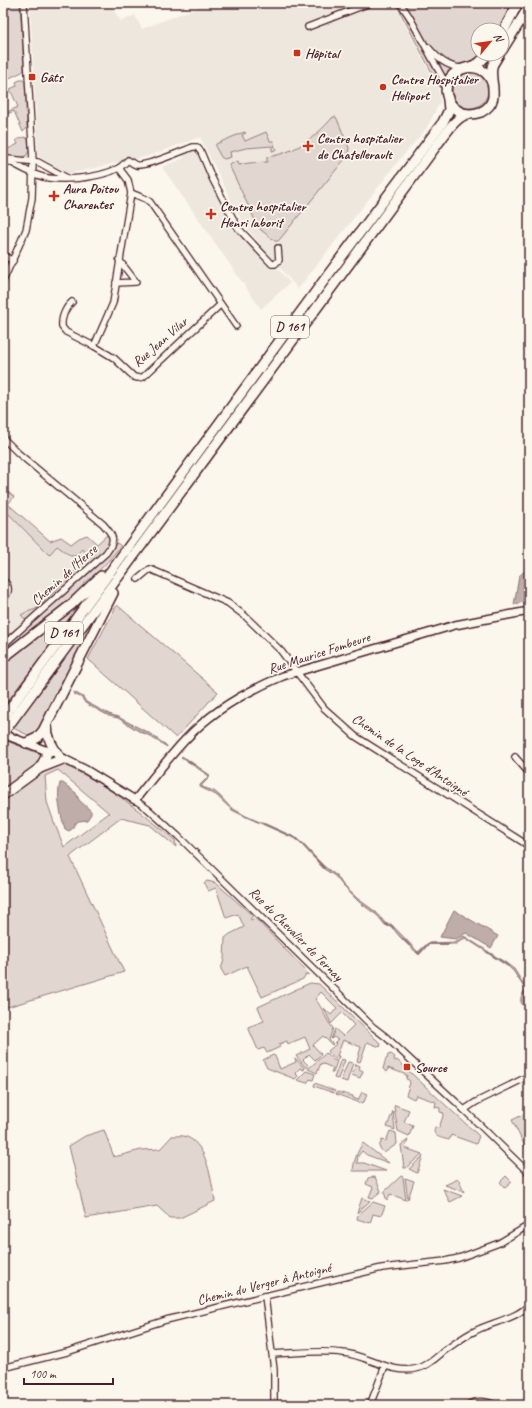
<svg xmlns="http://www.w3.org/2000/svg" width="532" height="1408" viewBox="0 0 532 1408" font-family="Caveat,sans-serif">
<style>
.built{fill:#eee7de}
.green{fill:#e2d7d0;stroke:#967b7e;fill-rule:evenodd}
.water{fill:#bfadaa;stroke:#907477}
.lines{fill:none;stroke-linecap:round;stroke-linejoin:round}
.stream{stroke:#907477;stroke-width:2}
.minor-casing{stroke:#4a1f2b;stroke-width:8}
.tertiary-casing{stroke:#4a1f2b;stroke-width:10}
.primary-casing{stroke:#4a1f2b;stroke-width:12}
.minor{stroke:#fbf7ec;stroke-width:5.5}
.tertiary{stroke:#fbf7ec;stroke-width:7}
.primary{stroke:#fbf7ec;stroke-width:9}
.poi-dot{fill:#c8321e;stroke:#fbf7ec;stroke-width:1.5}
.labels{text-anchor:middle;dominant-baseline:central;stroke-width:3.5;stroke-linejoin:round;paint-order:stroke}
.shield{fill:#fbf7ec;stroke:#7f6065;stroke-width:1}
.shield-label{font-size:13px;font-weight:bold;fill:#4a1f2b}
.poi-label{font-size:14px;font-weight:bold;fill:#4a1f2b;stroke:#fbf7ec;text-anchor:start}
.street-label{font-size:14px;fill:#4a1f2b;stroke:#fbf7ec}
</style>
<rect width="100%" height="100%" fill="#fbf7ec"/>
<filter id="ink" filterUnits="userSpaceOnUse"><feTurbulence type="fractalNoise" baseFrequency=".025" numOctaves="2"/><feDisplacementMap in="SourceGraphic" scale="8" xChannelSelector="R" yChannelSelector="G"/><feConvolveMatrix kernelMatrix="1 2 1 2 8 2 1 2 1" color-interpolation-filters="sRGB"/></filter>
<g filter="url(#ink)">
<g class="built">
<polygon points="30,3 109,3 121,21 135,15 142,29 198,7 197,3 399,3 396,7 438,88 440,102 426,129 401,158 298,289 243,224 200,137 152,155 68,174 38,156"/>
<polygon points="194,149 197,149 199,153 218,195 218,196 237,232 267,263 271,267 275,265 290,283 261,309 162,167 184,158 182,154"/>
<polygon points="3,508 49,555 57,546 71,556 75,556 82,549 89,557 27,621 3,642"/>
</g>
<g class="green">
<polygon points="3,3 20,3 24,70 22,72 3,81"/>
<polygon points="400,3 513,3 498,30 478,30 478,54 480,54 477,58 448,71 440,88 397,6"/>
<circle cx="470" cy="90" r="18"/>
<polygon points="20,80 23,80 25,82 27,128 23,132 14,111 3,116 3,114 18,107 10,89 17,86 16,82"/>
<path d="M333,117H336L337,119L349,148L348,155L280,239L278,241H275L261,230L256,222L229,165L238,161L239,165L249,163L267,162V157C295,153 315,138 333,117Z"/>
<polygon points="244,132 246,133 242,135 245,141 266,132 270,141 273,141 276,150 272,151 272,146 246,148 230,152 231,157 224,159 221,157 216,148 216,144"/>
<polygon points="24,137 28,139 29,151 27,155 21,158 3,155 3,150 4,151 18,144 16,140"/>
<path d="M3,488L14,497L8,504L50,541L61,537L71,544L79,538L87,535L97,544L107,535C112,542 107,547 103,553L3,642V640L26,620L21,615C26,611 34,611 39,607L89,557L82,549L75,556H71L57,546L49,555L3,508Z"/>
<path d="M117,543L121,546C87,588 45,620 3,654V649L87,575L101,562Z"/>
<polygon points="97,583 3,707 3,660"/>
<polygon points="105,601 42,728 35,734 30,736 13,728"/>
<polygon points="117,605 218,692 176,738 88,659"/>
<polygon points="4,740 43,755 43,760 3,793 3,742"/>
<path d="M61,764C103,781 140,811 175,840L176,847L150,825L121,818L72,855L70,857L124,972L4,1008L3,1001V799L44,770ZM58,770L109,813L64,847L54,822L47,802L45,776Z"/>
<polygon points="207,881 216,883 253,916 250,919 252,920 255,918 308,973 308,975 306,974 303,979 262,997 247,966 225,976 221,969 224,960 225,938 230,934 244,927 238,914 226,918 216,888 208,891 204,883"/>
<path d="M310,983L319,984L381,1044L380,1047L367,1042L360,1062L357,1061L361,1047L343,1040L337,1056H339L338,1059L334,1058L328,1051L336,1044L335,1043L338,1040L334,1037L331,1039L335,1029L343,1036L354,1025L342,1013L331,1024L324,1008L331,1015L337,1008L321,992L315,999C324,1009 325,1020 333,1028L329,1040L333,1044L332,1045L323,1036L313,1045L321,1054L315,1060L309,1054L303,1060L309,1066L306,1068L296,1056L310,1049L305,1037L288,1044L287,1041L279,1044L280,1047L267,1053L264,1048L258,1050L248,1027L264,1021L258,1007Z"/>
<polygon points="326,1053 333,1060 337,1061 333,1073 331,1073 333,1068 321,1063 317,1073 308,1069"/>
<path d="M391,1054L395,1057L394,1059L395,1061L397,1060L479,1136L476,1144L451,1135L449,1140C442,1138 431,1137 435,1127L439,1128L444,1113L440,1112V1108L435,1107L436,1102L416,1095L414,1099L406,1095L410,1083L409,1080L406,1079L407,1075L388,1068L387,1072L383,1069L386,1058L387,1059L388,1055Z"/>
<polygon points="273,1055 275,1056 280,1069 296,1062 295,1058 305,1069 303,1070 300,1068 295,1073 298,1076 295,1079 267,1068 263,1060"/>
<polygon points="341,1059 345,1060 338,1079 334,1078"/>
<polygon points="348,1062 353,1063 347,1082 341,1080"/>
<polygon points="356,1064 360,1066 359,1069 363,1071 360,1078 352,1075"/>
<polygon points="306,1071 315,1074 313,1080 310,1079 307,1083 297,1080"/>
<polygon points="315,1083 335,1091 334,1093 314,1086"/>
<polygon points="337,1092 353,1096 353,1098 358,1100 362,1092 367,1094 364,1102 360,1103 336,1094"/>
<polygon points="395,1105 409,1110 404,1122 413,1126 409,1136 398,1131 394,1107"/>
<polygon points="393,1111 395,1130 387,1127"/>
<polygon points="529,1112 529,1155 512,1120"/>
<path d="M104,1130L114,1157L141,1150L160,1149L172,1136C176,1136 183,1135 187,1137C208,1146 211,1181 215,1201L180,1218H170L157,1206L86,1218L69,1146L85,1136Z"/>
<polygon points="390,1131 396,1133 397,1144 384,1153 379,1147 382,1140 386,1141"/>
<polygon points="408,1140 405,1148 422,1154 406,1168 404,1168 401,1145"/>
<path d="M363,1143L389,1163L367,1155L362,1151L358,1156L357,1163H364L386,1171H353C354,1160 357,1152 363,1143Z"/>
<polygon points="423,1156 417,1173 409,1169"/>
<polygon points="401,1176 403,1177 406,1200 390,1194 387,1201 384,1192"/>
<polygon points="506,1176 512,1182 505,1188 500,1182"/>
<polygon points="375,1177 381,1191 373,1198 369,1197 373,1187 366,1184 368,1178"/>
<polygon points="405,1178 414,1181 408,1199"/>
<polygon points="458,1179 464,1192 445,1185"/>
<polygon points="443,1189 462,1196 450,1202"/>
<polygon points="362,1198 370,1201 357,1213"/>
<polygon points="373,1202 385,1206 381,1216 373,1214 370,1223 357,1219 358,1215"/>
</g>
<g class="water">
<path d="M527,569C527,582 523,596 528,608H526L523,602L514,605L519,576Z"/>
<polygon points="74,692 83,697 86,702 109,714 118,717 149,733 167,746 167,747 146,734 140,732 118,718 109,716 85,703 82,698 74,694"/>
<polygon points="182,756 210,775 209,778 202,785 202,787 214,791 220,796 230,807 246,816 296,838 325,867 337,876 343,885 358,899 376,912 386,924 391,924 418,952 428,943 455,942 464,936 506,963 514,969 524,985 529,985 529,987 523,986 514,972 506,964 465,938 456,944 433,944 427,945 418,954 400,937 391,926 385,925 378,916 359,902 343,886 335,876 324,869 301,843 292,837 244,816 232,810 216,795 200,787 200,785 209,776 181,757"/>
<path d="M60,783H63L76,793L79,800L91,811V814L87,820L79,821L75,823L72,829L69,831L65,829C61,816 56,797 60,783Z"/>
<polygon points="454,910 498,936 491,948 466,933 456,939 440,937"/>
<path d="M526,989H529V1008C517,1005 520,996 526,989Z"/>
</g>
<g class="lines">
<g class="stream">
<polyline points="186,759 194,765"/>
<polyline points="264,824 295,838 303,845 324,868"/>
<polyline points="386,924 388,926 392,926 393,928"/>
<polyline points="403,939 409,945"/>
<polyline points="417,952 419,954 428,944 449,944"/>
<polyline points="487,952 508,966"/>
</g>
<g class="minor-casing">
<g id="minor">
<polyline points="400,3 409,16 447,86"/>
<polyline points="308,27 370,3"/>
<path d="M428,47C437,58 447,67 462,68"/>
<path d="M3,159C14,163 25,171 37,175C58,183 99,178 119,168C122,166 125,163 128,160C131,162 133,164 136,165C146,167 182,151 193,147H197L201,152L212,178L238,228L272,264H275L279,260L278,248"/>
<polyline points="8,159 38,162 67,178"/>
<polyline points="119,168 128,180 131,193 146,199 150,202 236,326"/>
<polyline points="131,193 113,303 94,346 114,358 134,377 138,378 143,377 220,305"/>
<polyline points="3,255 13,261"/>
<polyline points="3,281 26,230 32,198 33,161 24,3"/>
<polyline points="116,283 136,282 119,260"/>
<path d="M72,302C65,308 61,318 62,327L66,332L94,346"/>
<path d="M3,438L18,453L103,524C114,536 116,540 106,553L3,645"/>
<polyline points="138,579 150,569 228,603 245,616 281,651 324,708 355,736 529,846"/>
<path d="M3,581C10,585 10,594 3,598"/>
<polyline points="515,757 529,773"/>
<polyline points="135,800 148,809 178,836 373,1027 386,1037 456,1102 529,1173"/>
<polyline points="464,1110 476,1102 529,1076"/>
<polyline points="265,1296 274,1370 274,1405"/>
<path d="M273,1354C296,1353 320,1350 343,1353C368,1355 393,1376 419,1368C429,1365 437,1357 444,1351C454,1344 464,1336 475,1331C492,1322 516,1319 529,1305"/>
<polyline points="3,1368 67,1352 166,1320 265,1296 382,1268 445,1261 459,1258 499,1243 529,1225"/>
<polyline points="370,1405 385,1366"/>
<path d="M467,1405C477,1400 485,1400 495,1405"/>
</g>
</g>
<g class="tertiary-casing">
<g id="tertiary">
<polyline points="3,734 50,752"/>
<path d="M60,757L86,770L135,800C152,779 168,758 186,739C212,711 247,691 283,676L455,625L529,611"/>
</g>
</g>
<g class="primary-casing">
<g id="primary">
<polyline points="502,34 518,3"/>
<polyline points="502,50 529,7"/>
<polyline points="470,67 479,63 488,54"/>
<path d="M493,86C484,51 434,71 449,101C452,107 457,111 463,113C469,115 475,114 481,112C502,101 489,84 492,67C493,63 497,58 499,54"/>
<polyline points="3,658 71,605 101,576"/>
<polyline points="3,718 328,275 443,122 449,110 448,99"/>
<path d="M47,725C47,738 52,746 59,756"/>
<path d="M3,733L439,142C447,132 455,118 467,114"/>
<polyline points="26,743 37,738 43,731 113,593"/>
<polyline points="40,768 46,757 46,751"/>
<polyline points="3,795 40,768 63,759"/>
</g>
</g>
<use href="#minor" class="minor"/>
<use href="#tertiary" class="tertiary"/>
<use href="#primary" class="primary"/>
</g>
</g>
<g class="poi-dot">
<rect x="293" y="49" width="8" height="8" rx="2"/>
<rect x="28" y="73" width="8" height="8" rx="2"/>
<circle cx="383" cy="87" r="4"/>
<path d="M306 140h4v4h4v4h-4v4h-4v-4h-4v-4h4z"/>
<path d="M52 190h4v4h4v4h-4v4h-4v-4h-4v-4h4z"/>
<path d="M209 208h4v4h4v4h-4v4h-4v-4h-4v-4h4z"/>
<rect x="403" y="1063" width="8" height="8" rx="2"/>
</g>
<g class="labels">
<g class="shield">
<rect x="271" y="316" width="38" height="22" rx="3"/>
<rect x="45" y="622" width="38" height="22" rx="3"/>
</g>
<g class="shield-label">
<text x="290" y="327">D 161</text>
<text x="64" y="633">D 161</text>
</g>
<g class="poi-label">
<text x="305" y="53">Hôpital</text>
<text x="40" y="77">Gâts</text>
<text x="391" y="79">Centre Hospitalier<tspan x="391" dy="16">Heliport</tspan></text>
<text x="317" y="138">Centre hospitalier<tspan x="317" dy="16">de Chatellerault</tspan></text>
<text x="63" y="188">Aura Poitou<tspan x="63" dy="16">Charentes</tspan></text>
<text x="220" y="206">Centre hospitalier<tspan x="220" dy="16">Henri laborit</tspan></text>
<text x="415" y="1067">Source</text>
</g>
<g class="street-label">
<text transform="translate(160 342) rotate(-41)">Rue Jean Vilar</text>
<text transform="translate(64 575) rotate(-42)">Chemin de l'Herse</text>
<text transform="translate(319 653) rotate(-18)">Rue Maurice Fombeure</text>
<text transform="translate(410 755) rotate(34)">Chemin de la Loge d'Antoigné</text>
<text transform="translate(296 934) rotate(45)">Rue du Chevalier de Ternay</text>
<text transform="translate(264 1284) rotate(-14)">Chemin du Verger à Antoigné</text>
</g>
</g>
<rect width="532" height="1408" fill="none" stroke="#fbf7ec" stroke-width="16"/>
<rect x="8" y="8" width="516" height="1392" fill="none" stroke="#4a1f2b" stroke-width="1.5" filter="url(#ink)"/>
<g transform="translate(490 42) rotate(61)"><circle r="19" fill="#fbf7ec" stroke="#b4a19f"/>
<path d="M0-3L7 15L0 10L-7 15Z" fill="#c8321e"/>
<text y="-6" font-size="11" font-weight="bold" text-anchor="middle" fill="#4a1f2b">N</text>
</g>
<path d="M24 1378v6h89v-6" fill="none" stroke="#4a1f2b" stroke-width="2"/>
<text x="30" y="1378" font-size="12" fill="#4a1f2b" stroke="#fbf7ec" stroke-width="3" paint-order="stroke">100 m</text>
</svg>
